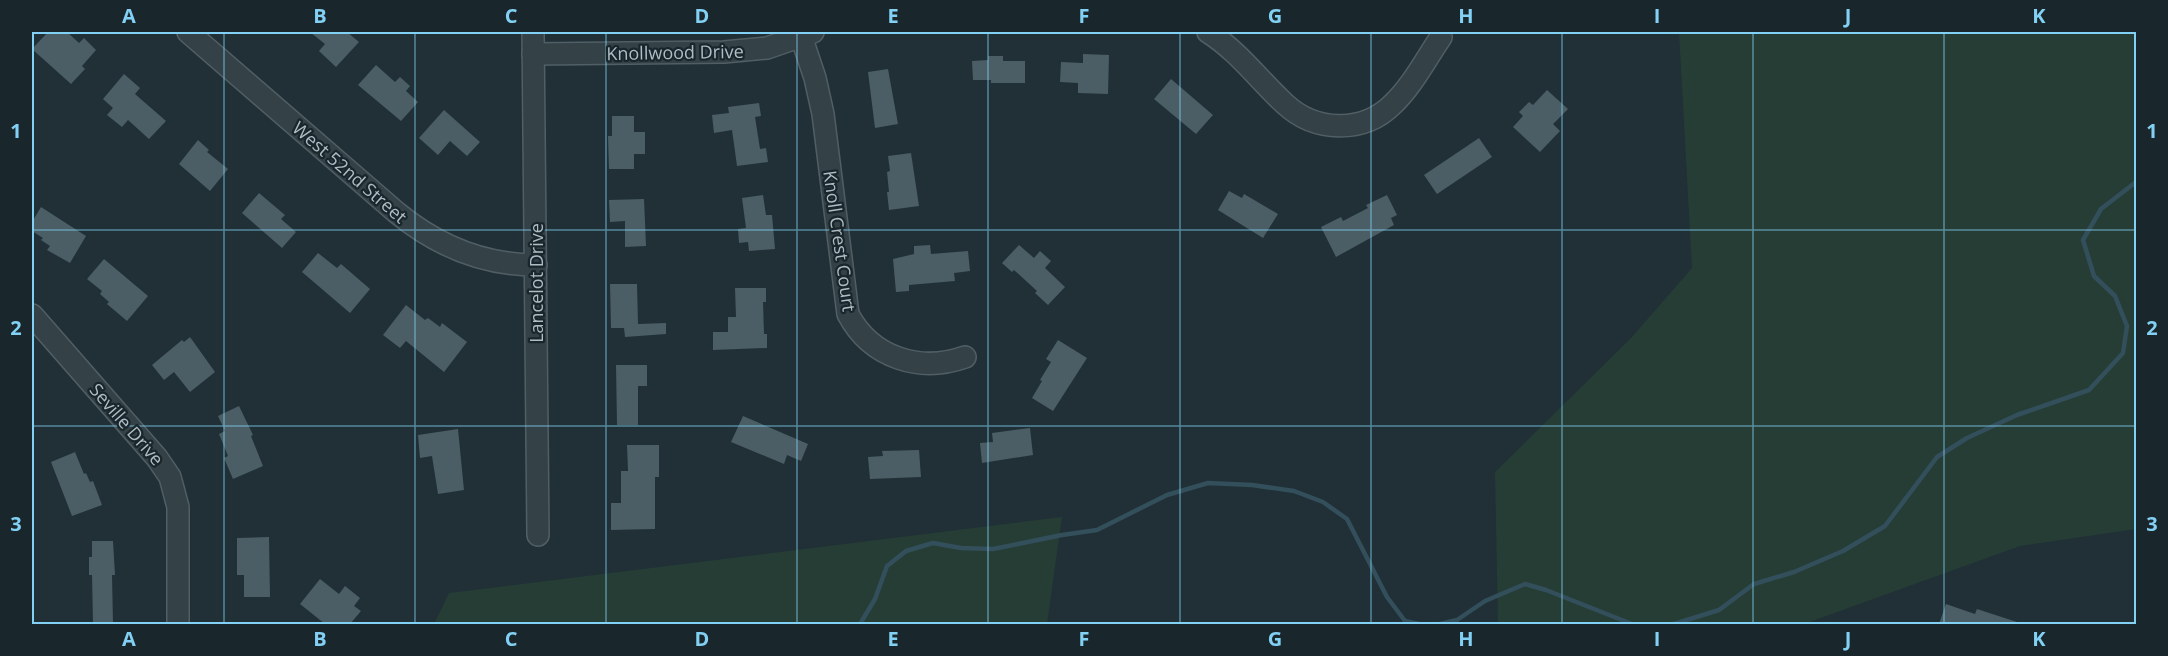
<svg xmlns="http://www.w3.org/2000/svg" width="2168" height="656" viewBox="0 0 2168 656" font-family="'Open Sans',sans-serif">
<style>
.green{fill:#263d36}
.lines{fill:none;stroke-linecap:round;stroke-linejoin:round}
.stream{stroke:#334f5b;stroke-width:4.5}
.building{fill:#4b5e65}
.minor-casing{stroke:#515f65;stroke-width:24}
.minor{stroke:#344147;stroke-width:21}
.grid{fill:none;stroke:#82d1f4;stroke-width:1.5;stroke-opacity:0.55}
.labels{text-anchor:middle;dominant-baseline:central;stroke-width:4.5;stroke-linejoin:round;paint-order:stroke}
.street-label{font-size:18px;fill:#aebdc4;stroke:#19262b}
.neatline{fill:none;stroke:#82d1f4;stroke-width:2}
.grid-label{font-size:20px;text-anchor:middle;font-weight:bold;fill:#82d1f4}
</style>
<rect width="100%" height="100%" fill="#203036"/>
<g class="green">
<polygon points="1679,32 2136,32 2136,529 2020,546 1804,624 1498,624 1495,472 1631,338 1692,268"/>
<polygon points="1062,517 1047,624 434,624 449,593"/>
</g>
<g class="lines">
<g class="stream">
<polyline points="860,624 875,599 887,566 906,551 933,543 961,548 993,549 1062,535 1097,530 1167,495 1208,483 1252,485 1294,491 1323,502 1347,519 1387,597 1405,621 1419,624"/>
<polyline points="1440,624 1457,620 1485,601 1525,584 1546,590 1632,624"/>
<polyline points="1674,624 1719,610 1754,584 1794,572 1843,551 1885,526 1937,457 1967,438 2017,415 2089,390 2123,353 2127,326 2115,296 2094,276 2083,240 2101,209 2136,182"/>
</g>
</g>
<g class="building">
<polygon points="48,32 67,32 79,43 84,38 96,50 82,66 85,69 71,84 32,49"/>
<polygon points="310,32 347,32 359,42 336,67 319,51 325,44"/>
<polygon points="1083,54 1109,55 1108,94 1078,93 1078,83 1060,82 1061,62 1083,63"/>
<polygon points="988,56 1003,56 1003,61 1025,61 1025,83 991,83 991,80 973,80 972,61 988,60"/>
<polygon points="376,65 395,82 400,77 410,86 406,91 418,102 401,121 358,85"/>
<polygon points="888,69 898,124 875,128 868,72"/>
<polygon points="124,74 140,88 135,94 166,121 149,139 128,120 122,127 107,115 113,108 103,99"/>
<polygon points="1171,79 1213,115 1196,134 1154,99"/>
<polygon points="1547,90 1568,109 1553,124 1560,131 1540,152 1513,127 1523,116 1519,112 1529,102 1533,105"/>
<polygon points="759,103 761,116 755,117 760,149 766,148 768,162 737,166 732,130 714,133 712,115 729,113 728,107"/>
<polygon points="444,110 480,142 467,156 450,141 438,155 419,138"/>
<polygon points="612,116 634,116 634,132 645,132 645,154 634,154 634,169 609,169 608,136 612,136"/>
<polygon points="1479,138 1492,157 1437,194 1424,175"/>
<polygon points="198,140 209,150 207,152 228,169 210,191 179,164"/>
<polygon points="911,153 919,206 889,210 887,192 889,192 887,172 890,171 888,156"/>
<polygon points="1229,191 1242,198 1244,194 1278,214 1263,238 1218,210"/>
<polygon points="259,193 285,215 281,219 296,232 282,248 242,213"/>
<polygon points="763,195 766,215 772,215 775,249 749,251 748,242 739,243 738,229 746,228 742,198"/>
<polygon points="1387,195 1397,215 1391,218 1394,225 1336,257 1321,227 1341,217 1343,221 1368,208 1366,205"/>
<polygon points="644,199 646,246 625,247 625,221 610,222 609,200"/>
<polygon points="41,207 86,236 70,263 47,250 50,246 41,240 43,238 32,231 32,222"/>
<polygon points="930,245 931,254 968,251 970,271 954,273 955,281 909,285 909,291 896,292 893,259 914,254 914,246"/>
<polygon points="1019,245 1034,258 1040,251 1051,261 1045,268 1065,287 1048,305 1035,293 1037,291 1014,270 1012,272 1002,263"/>
<polygon points="318,253 337,268 341,264 370,289 350,313 302,272"/>
<polygon points="104,259 148,296 127,321 107,304 109,302 100,294 102,291 87,279"/>
<polygon points="610,284 637,284 638,324 666,323 666,334 625,337 624,328 611,328"/>
<polygon points="735,288 766,288 766,302 763,302 764,334 767,334 767,348 713,350 713,332 728,332 728,317 736,317"/>
<polygon points="406,305 425,320 428,318 440,327 442,323 467,342 444,372 406,341 400,348 383,335"/>
<polygon points="190,337 215,372 190,392 174,372 164,380 152,365 182,340 184,342"/>
<polygon points="1058,340 1087,358 1053,411 1032,398 1042,381 1040,380 1051,362 1046,359"/>
<polygon points="616,365 647,365 647,386 638,386 638,425 617,425"/>
<polygon points="239,406 253,435 251,436 263,466 233,479 224,458 228,456 219,434 225,431 218,416"/>
<polygon points="743,416 808,444 801,461 787,455 784,464 731,442"/>
<polygon points="1030,428 1033,455 982,463 980,443 993,442 992,433"/>
<polygon points="458,429 464,490 438,494 432,456 420,458 418,435"/>
<polygon points="627,445 659,445 659,477 655,477 655,529 611,530 611,503 621,503 621,471 628,471"/>
<polygon points="919,450 921,477 870,479 868,457 883,456 882,451"/>
<polygon points="75,452 84,474 86,473 90,482 93,481 102,505 72,516 51,462"/>
<polygon points="269,537 270,597 244,597 244,575 237,575 237,538"/>
<polygon points="92,541 113,541 115,575 112,575 113,624 93,624 92,575 89,575 89,557 92,557"/>
<polygon points="320,579 339,594 345,586 360,598 354,606 361,611 350,624 325,624 300,604"/>
<polygon points="1946,604 1975,614 1977,609 2017,622 2017,624 1939,624"/>
</g>
<g class="lines">
<g class="minor-casing">
<g id="minor">
<path d="M188,32L396,212C436,245 483,265 536,265"/>
<polyline points="533,32 538,535"/>
<path d="M1208,32C1238,51 1259,80 1285,104C1315,132 1363,134 1393,104C1412,86 1426,59 1441,37"/>
<path d="M801,36L815,78L823,114L848,314C871,358 920,373 965,357"/>
<polyline points="533,54 724,52 767,48 813,32"/>
<polyline points="32,315 157,458 170,477 178,507 178,624"/>
</g>
</g>
<use href="#minor" class="minor"/>
</g>
<path class="grid" d="M224,32V624M415,32V624M606,32V624M797,32V624M988,32V624M1180,32V624M1371,32V624M1562,32V624M1753,32V624M1944,32V624M32,230H2136M32,426H2136"/>
<g class="labels">
<g class="street-label">
<text transform="translate(675 52) rotate(-1)">Knollwood Drive</text>
<text transform="translate(350 172) rotate(41)">West 52nd Street</text>
<text transform="translate(840 241) rotate(82)">Knoll Crest Court</text>
<text transform="translate(536 283) rotate(-90)">Lancelot Drive</text>
<text transform="translate(127 424) rotate(49)">Seville Drive</text>
</g>
</g>
<rect width="2168" height="656" fill="none" stroke="#19262b" stroke-width="66"/>
<rect x="33" y="33" width="2102" height="590" class="neatline"/>
<g class="grid-label">
<text x="129" y="23">A</text>
<text x="320" y="23">B</text>
<text x="511" y="23">C</text>
<text x="702" y="23">D</text>
<text x="893" y="23">E</text>
<text x="1084" y="23">F</text>
<text x="1275" y="23">G</text>
<text x="1466" y="23">H</text>
<text x="1657" y="23">I</text>
<text x="1848" y="23">J</text>
<text x="2039" y="23">K</text>
<text x="16" y="138">1</text>
<text x="2152" y="138">1</text>
<text x="16" y="335">2</text>
<text x="2152" y="335">2</text>
<text x="16" y="531">3</text>
<text x="2152" y="531">3</text>
<text x="129" y="646">A</text>
<text x="320" y="646">B</text>
<text x="511" y="646">C</text>
<text x="702" y="646">D</text>
<text x="893" y="646">E</text>
<text x="1084" y="646">F</text>
<text x="1275" y="646">G</text>
<text x="1466" y="646">H</text>
<text x="1657" y="646">I</text>
<text x="1848" y="646">J</text>
<text x="2039" y="646">K</text>
</g>
</svg>
